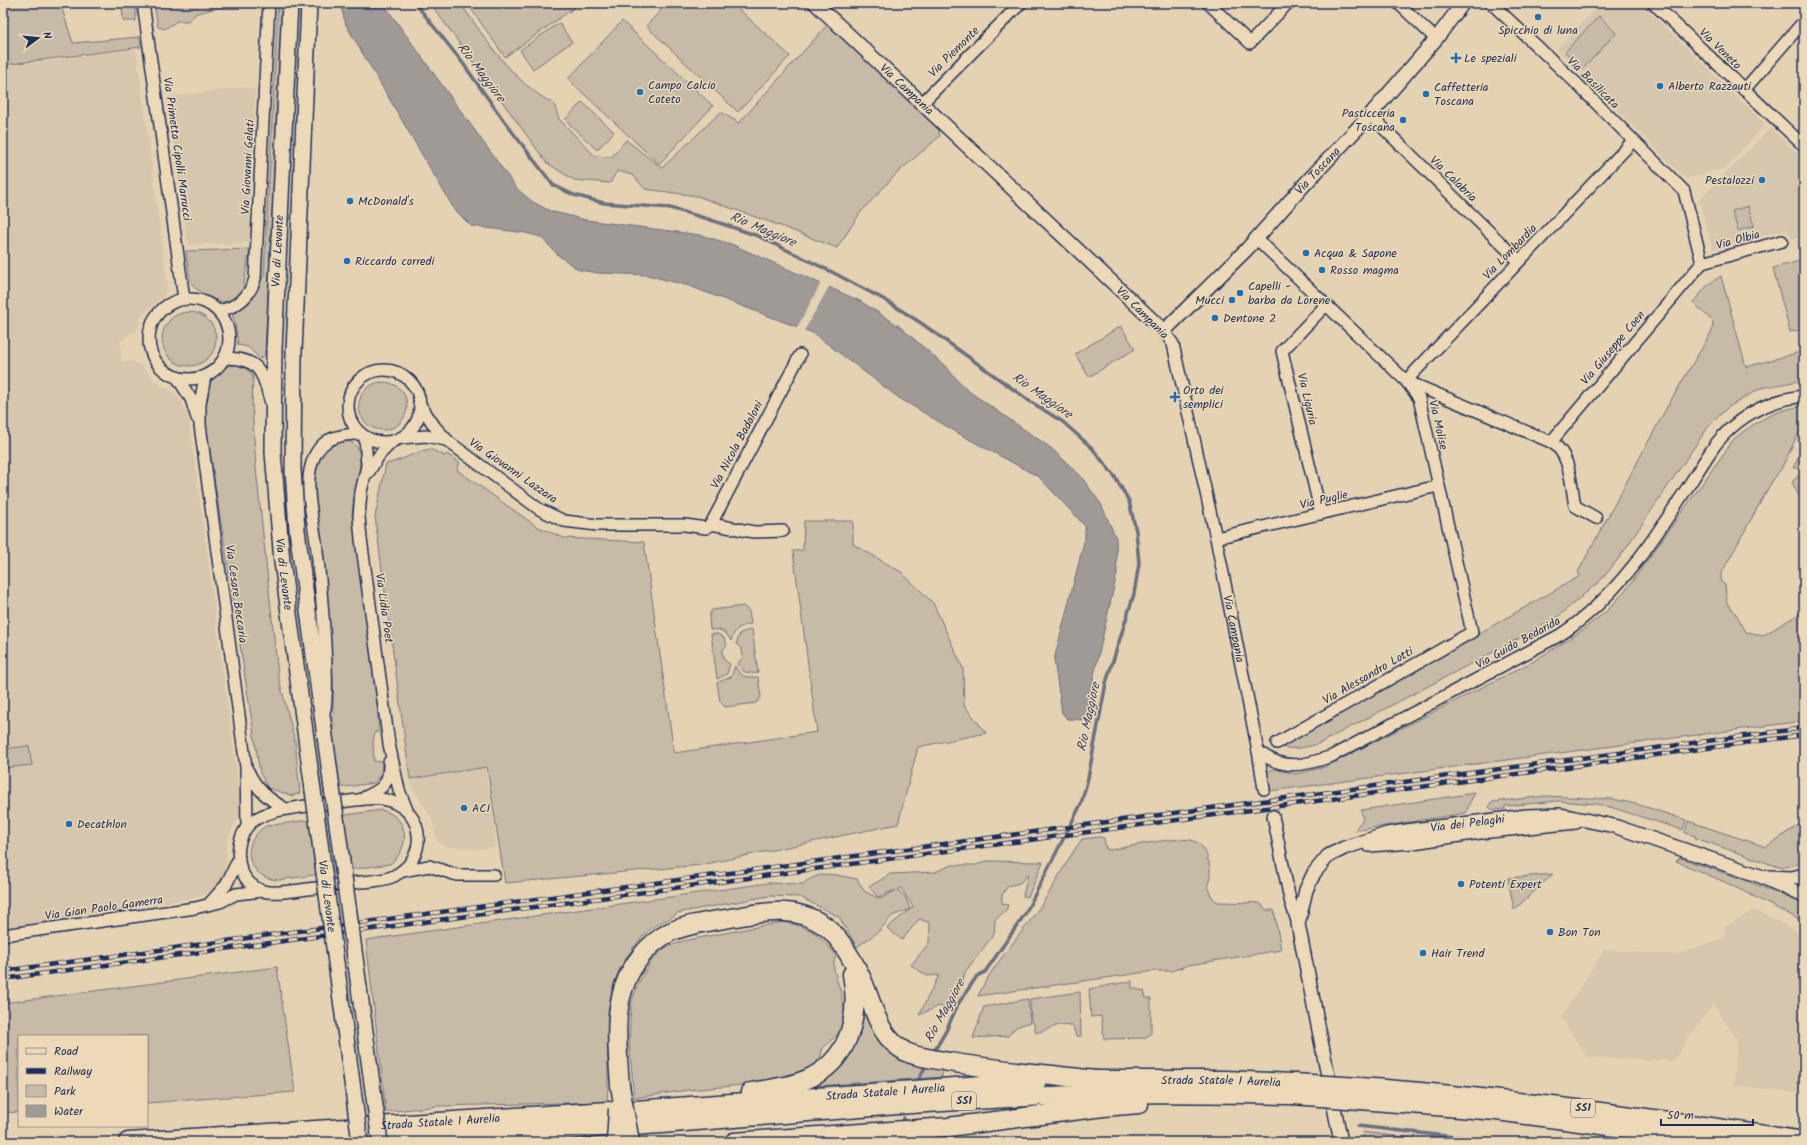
<svg xmlns="http://www.w3.org/2000/svg" width="1807" height="1145" viewBox="0 0 1807 1145" font-family="Kalam,sans-serif">
<style>
.built{fill:#d6c6ad}
.green{fill:#c7baa7;stroke:#717482}
.water{fill:#a09a96;stroke:#6b6f80}
.pier{fill:#e5d2b3}
.lines{fill:none;stroke-linecap:round;stroke-linejoin:round}
.stream{stroke:#6b6f80;stroke-width:3.5}
.minor-casing{stroke:#1b2f5e;stroke-width:14}
.tertiary-casing{stroke:#1b2f5e;stroke-width:16}
.secondary-casing{stroke:#1b2f5e;stroke-width:18}
.trunk-casing{stroke:#1b2f5e;stroke-width:21}
.minor{stroke:#edd9b7;stroke-width:11}
.tertiary{stroke:#edd9b7;stroke-width:13}
.secondary{stroke:#edd9b7;stroke-width:15}
.trunk{stroke:#edd9b7;stroke-width:18}
.rail-casing{stroke:#1b2f5e;stroke-width:4.5}
.rail{stroke:#edd9b7;stroke-width:3;stroke-dasharray:9;stroke-linecap:butt}
.secondary-bridge-casing{stroke:#1b2f5e;stroke-width:18;stroke-linecap:butt}
.trunk-bridge-casing{stroke:#1b2f5e;stroke-width:21;stroke-linecap:butt}
.secondary-bridge{stroke:#edd9b7;stroke-width:15}
.trunk-bridge{stroke:#edd9b7;stroke-width:18}
.poi-dot{fill:#1f6fb2;stroke:#edd9b7;stroke-width:1.5}
.labels{text-anchor:middle;dominant-baseline:central;stroke-width:3;stroke-linejoin:round;paint-order:stroke}
.shield{fill:#edd9b7;stroke:#5a6279;stroke-width:1}
.shield-label{font-size:11px;font-weight:bold;fill:#1b2f5e}
.poi-label{font-size:12px;fill:#1b2f5e;stroke:#edd9b7;text-anchor:start}
.street-label{font-size:12px;fill:#1b2f5e;stroke:#edd9b7}
.water-label{font-size:13px;font-style:italic;fill:#364469;stroke:#edd9b7}
</style>
<rect width="100%" height="100%" fill="#e5d2b3"/>
<filter id="ink" filterUnits="userSpaceOnUse"><feTurbulence type="fractalNoise" baseFrequency=".025" numOctaves="2"/><feDisplacementMap in="SourceGraphic" scale="8" xChannelSelector="R" yChannelSelector="G"/><feConvolveMatrix kernelMatrix="1 2 1 2 8 2 1 2 1" color-interpolation-filters="sRGB"/></filter>
<g filter="url(#ink)">
<g class="built">
<polygon points="1601,3 1640,3 1765,124 1727,167 1686,179 1557,49"/>
<polygon points="136,49 168,288 163,297 142,315 137,329 120,341 122,361 133,361 143,367 154,381 174,393 181,401 188,414 242,812 231,830 226,845 226,864 223,878 215,889 202,896 3,931 3,67"/>
<polygon points="245,87 255,89 249,243 188,245 168,97"/>
<polygon points="1771,128 1804,160 1804,236 1791,239 1788,229 1713,249 1699,200"/>
<polygon points="485,768 497,847 480,849 444,846 437,842 432,820 426,808 412,788 410,780"/>
<polygon points="1755,910 1804,935 1804,1094 1733,1085 1737,1039 1713,1004 1673,1061 1587,1057 1561,1017 1604,950 1676,955 1725,937 1724,927"/>
</g>
<g class="green">
<polygon points="3,3 60,3 73,43 139,37 141,47 3,65"/>
<polygon points="122,3 136,3 136,21 123,21"/>
<polygon points="154,3 229,3 226,6 197,13 188,21 177,21 165,29 158,27"/>
<polygon points="278,3 283,3 265,353 262,358 260,359 248,347 238,345 235,322 232,315 252,299 264,274"/>
<path d="M430,3H460C487,40 512,82 554,104L559,119L595,156L612,157L626,140L662,168L721,112L739,123L828,24L938,129L940,136L897,173L860,213L837,248L778,225L697,196L645,189L633,175L617,171L610,183L574,180L547,163Z"/>
<polygon points="467,3 581,3 505,57"/>
<polygon points="668,3 732,3 790,56 738,112 646,26"/>
<polygon points="1599,16 1616,33 1583,69 1565,52"/>
<polygon points="622,21 713,106 659,164 568,79"/>
<polygon points="559,23 572,42 533,69 520,50"/>
<polygon points="582,102 614,132 597,150 565,120"/>
<polygon points="1748,206 1754,226 1738,231 1732,211"/>
<polygon points="250,249 243,289 231,300 221,302 205,295 194,287 190,281 186,251"/>
<polygon points="1804,260 1804,329 1790,332 1773,268"/>
<path d="M1721,276L1746,367L1804,351V380L1761,388L1727,408L1708,427L1619,558L1602,579L1554,620L1320,743C1306,748 1294,750 1279,747L1580,576L1578,572L1667,407L1712,331L1713,322L1693,302L1709,284Z"/>
<circle cx="189" cy="339" r="27"/>
<polygon points="1121,326 1135,349 1089,377 1075,354"/>
<polygon points="236,364 246,368 253,376 252,405 256,468 278,675 295,741 300,793 293,796 268,788 260,773 205,420 204,389 226,367"/>
<circle cx="383" cy="406" r="24"/>
<path d="M1804,406V422L1781,469L1771,483L1721,574V582L1725,585L1727,603L1736,614L1746,632L1764,635L1804,611V678L1802,683L1804,721L1270,791L1267,771L1274,769L1296,774L1325,767L1532,662L1577,634L1608,610L1629,586L1734,439C1755,422 1776,409 1804,406Z"/>
<path d="M339,438C368,443 360,465 356,486C354,495 353,505 352,514L375,678L379,732H375L373,742L374,761L382,762L381,774L374,783L338,788L333,745V679L329,621L313,485L314,469L324,449Z"/>
<polygon points="1804,446 1804,506 1792,482 1802,472 1799,468 1793,468"/>
<path d="M430,449L445,456L447,454L460,463L457,470L536,526L564,538L644,542L674,753L817,732L793,551L803,550L804,521H853V544L901,572L933,603L963,668L964,705L986,733L918,747L898,824L701,865L505,883L487,767L410,779L375,517L386,464C401,461 414,452 430,449Z"/>
<path d="M743,606L749,611L751,624C740,626 734,629 731,641C726,632 720,628 710,630L709,616L712,610Z"/>
<path d="M752,629L758,673C747,674 742,673 738,663L743,657L742,649L736,644L740,633Z"/>
<polygon points="711,634 718,634 724,638 727,645 722,651 724,660 730,664 727,674 717,679"/>
<path d="M735,666C740,677 746,678 758,677L761,697L756,703L725,707L720,702L717,683L731,677Z"/>
<polygon points="29,746 32,765 3,768 3,749"/>
<polygon points="1475,793 1470,802 1466,813 1354,831 1363,819 1361,810"/>
<polygon points="1546,796 1613,799 1640,805 1686,820 1683,830 1610,807 1596,804 1558,801 1505,806 1505,809 1493,810 1489,807 1491,802"/>
<path d="M381,810C409,816 412,847 390,864L279,880C247,879 238,843 266,826Z"/>
<polygon points="1688,821 1766,847 1804,821 1804,862 1785,867 1773,865 1695,838 1696,836 1685,833"/>
<path d="M1099,837L1104,838L1106,849L1110,850C1127,847 1180,835 1194,841C1202,844 1206,852 1208,860C1211,869 1211,878 1207,887L1213,899L1218,902L1260,903L1266,910H1274L1281,950L1189,965L1171,971H1154L978,996C992,965 1018,939 1037,911C1054,888 1065,862 1082,839Z"/>
<polygon points="1680,858 1742,879 1804,904 1804,922 1729,884 1676,861"/>
<path d="M987,861L1043,862L1028,897L1023,896L1028,874L1020,883L1008,886L1002,895V903L1008,905L1006,910L995,920L994,934L965,972L960,991L951,1010L939,1006L919,1015L939,975L927,976L911,965L929,943L930,923L919,919L902,940L887,928L913,907L901,888L898,890L905,897L910,909L892,916L879,931L857,947L839,917L800,897L769,896L677,913C672,919 663,921 656,925C650,929 643,936 638,942C594,993 612,1041 607,1102L439,1106L386,1112L366,940L768,883L803,884C821,869 835,875 857,879L864,891L880,899L896,890L878,897L869,887L890,874L935,872L952,865H976Z"/>
<polygon points="1553,874 1514,910 1508,878"/>
<path d="M782,922C809,926 819,934 836,955C831,968 836,977 840,989C843,998 841,1003 846,1011L840,1032L823,1048L818,1065L786,1081L688,1090L634,1098L629,1041L631,1004L638,984L651,961L665,948L683,941Z"/>
<polygon points="277,967 295,1092 147,1103 147,1036 19,1036 19,1112 3,1113 3,1003"/>
<polygon points="1132,981 1132,988 1144,991 1146,998 1151,998 1151,1033 1145,1038 1104,1039 1101,1016 1091,1017 1089,989"/>
<polygon points="1080,992 1081,1036 1076,1036 1073,1026 1059,1025 1036,1033 1034,1024 1031,1021 1030,999"/>
<polygon points="1028,999 1030,1022 1016,1027 1008,1036 973,1038 984,1007"/>
<polygon points="864,1005 873,1028 942,1069 942,1077 801,1087 861,1023"/>
<polygon points="1362,1132 1447,1142 1364,1142"/>
<polygon points="1318,1138 1323,1142 1073,1142 1074,1142"/>
</g>
<polygon class="water" points="340,3 383,3 517,189 533,202 550,211 586,220 700,235 731,244 860,301 899,326 944,365 967,390 1051,448 1080,475 1101,504 1116,538 1117,573 1084,720 1067,719 1062,713 1054,660 1085,538 1085,526 1039,477 963,436 899,398 813,333 689,286 647,275 598,273 579,270 559,256 541,237 526,233 471,226 454,209 346,25"/>
<polygon class="pier" points="822,281 830,285 804,331 797,328"/>
<g class="lines">
<g class="stream">
<polyline points="415,3 462,62 504,121 553,185 574,195 604,203 670,208 708,219 758,236 832,272 885,300 921,323 1031,402 1063,422 1092,448 1115,477 1129,501 1136,531 1139,563 1134,594 1106,683 1088,778 1081,804 1025,914 985,972 977,976 958,1004 946,1031 933,1053"/>
<polyline points="919,1079 927,1063"/>
<polyline points="903,1123 904,1118"/>
<polyline points="1358,1126 1499,1142"/>
</g>
<g class="minor-casing">
<g id="minor">
<polyline points="143,3 184,299"/>
<polyline points="1208,3 1250,43 1288,3"/>
<polyline points="1398,3 1436,39"/>
<polyline points="1491,3 1575,82 1684,191 1702,263 1551,442 1406,381 1633,141"/>
<polyline points="1653,3 1804,146"/>
<polyline points="1744,90 1804,21"/>
<polyline points="922,103 1021,3"/>
<polyline points="1370,115 1519,261"/>
<polyline points="1257,239 1406,381 1419,398 1472,632 1277,743"/>
<polyline points="1702,263 1782,241"/>
<circle cx="189" cy="339" r="40"/>
<path d="M218,311C237,307 249,298 255,279L269,3"/>
<path id="s1" d="M1164,331L1173,344L1216,538L1258,751L1264,789"/>
<path d="M224,358C258,358 262,370 270,400"/>
<circle cx="384" cy="406" r="36"/>
<polyline points="205,376 200,404 200,425 246,767 247,825"/>
<polyline points="177,377 191,399 197,418"/>
<polyline points="419,403 435,427 449,442 539,509 564,521 597,525 685,525 706,528 711,524 800,355"/>
<polyline points="365,437 367,466 361,492 359,517 361,539 389,744 399,790 407,810"/>
<polyline points="401,438 426,436 446,440"/>
<path d="M1551,442C1571,453 1571,486 1575,506L1596,518"/>
<polyline points="368,473 380,454 393,441"/>
<polyline points="1321,514 1282,351 1326,305"/>
<polyline points="711,524 754,532 783,531"/>
<polyline points="1216,538 1438,486"/>
<path d="M325,709C328,687 326,667 325,645C323,611 320,576 316,542C313,521 305,487 311,466C318,439 336,434 361,434"/>
<path d="M1258,751C1283,771 1304,766 1332,756L1560,635C1629,590 1670,512 1715,445C1738,416 1767,400 1804,396"/>
<path d="M248,771C257,790 268,799 286,809"/>
<path d="M365,797C384,789 390,782 389,762"/>
<path d="M341,802C357,800 375,796 390,801C426,813 428,859 394,876C382,882 366,881 352,883"/>
<polyline points="324,804 326,804"/>
<path d="M306,806C290,809 270,810 256,819C231,834 232,881 263,891C275,895 303,889 317,888"/>
<polyline points="1273,816 1290,900 1298,924"/>
<polyline points="402,871 429,866 457,875 494,875"/>
<polyline points="335,885 337,885"/>
<polyline points="210,903 226,885 239,858"/>
<polyline points="3,935 195,908 220,902 236,894 263,891"/>
</g>
</g>
<g class="tertiary-casing">
<g id="tertiary">
<path id="s2" d="M815,3L1164,331L1247,249L1305,184L1370,115L1436,39L1463,3"/>
<polyline points="1369,845 1413,842 1480,832 1576,822"/>
<polyline points="1768,877 1792,878 1804,875"/>
<path id="s3" d="M1328,1076L1298,924L1306,890L1314,873L1328,856L1344,848L1387,834L1413,830L1527,816L1561,815L1614,826L1760,876L1804,896"/>
<polyline points="1334,1107 1341,1142"/>
</g>
</g>
<g class="secondary-casing">
<g id="secondary">
<path id="s4" d="M290,3L274,350L273,452L282,562L313,790"/>
<polyline points="309,3 294,352 293,469 297,530 332,788"/>
</g>
</g>
<g class="trunk-casing">
<g id="trunk">
<path id="s5" d="M1083,1080H1225L1294,1083"/>
<path d="M620,1086C617,1041 610,994 641,956C649,946 659,938 670,932C690,923 715,921 736,917C768,911 797,906 825,926C840,936 857,967 864,984C875,1011 879,1037 906,1052C919,1058 936,1059 949,1062C997,1070 1046,1074 1095,1080"/>
<path d="M1360,1087C1509,1098 1656,1118 1804,1141"/>
<path d="M751,1092C769,1089 788,1087 805,1080C850,1062 860,1016 852,974"/>
<polyline points="1361,1100 1497,1111 1726,1142"/>
<path id="s6" d="M635,1110L1037,1081"/>
<path d="M636,1126C793,1114 951,1098 1108,1094C1170,1092 1232,1094 1293,1095"/>
<path id="s7" d="M128,1142L609,1111"/>
<polyline points="360,1142 609,1127"/>
<polyline points="734,1142 948,1127 1103,1107 1139,1104"/>
</g>
</g>
<use href="#minor" class="minor"/>
<use href="#tertiary" class="tertiary"/>
<use href="#secondary" class="secondary"/>
<use href="#trunk" class="trunk"/>
<g class="rail-casing">
<g id="rail">
<polyline points="3,971 1804,728"/>
<polyline points="3,979 1804,735"/>
</g>
</g>
<use href="#rail" class="rail"/>
<g class="secondary-bridge-casing">
<g id="secondary-bridge">
<polyline points="332,788 380,1142"/>
<path id="s8" d="M313,790L360,1142"/>
</g>
</g>
<g class="trunk-bridge-casing">
<g id="trunk-bridge">
<polyline points="1294,1083 1360,1087"/>
<polyline points="620,1086 630,1142"/>
<polyline points="1293,1095 1361,1100"/>
<polyline points="616,1142 618,1109"/>
</g>
</g>
<use href="#secondary-bridge" class="secondary-bridge"/>
<use href="#trunk-bridge" class="trunk-bridge"/>
</g>
</g>
<g class="poi-dot">
<circle cx="1538" cy="17" r="4"/>
<path d="M1454 52h4v4h4v4h-4v4h-4v-4h-4v-4h4z"/>
<circle cx="1660" cy="86" r="4"/>
<circle cx="640" cy="92" r="4"/>
<circle cx="1426" cy="94" r="4"/>
<circle cx="1403" cy="120" r="4"/>
<circle cx="1762" cy="180" r="4"/>
<circle cx="350" cy="201" r="4"/>
<circle cx="1306" cy="253" r="4"/>
<circle cx="347" cy="261" r="4"/>
<circle cx="1322" cy="270" r="4"/>
<circle cx="1240" cy="293" r="4"/>
<circle cx="1232" cy="300" r="4"/>
<circle cx="1215" cy="318" r="4"/>
<path d="M1173 391h4v4h4v4h-4v4h-4v-4h-4v-4h4z"/>
<circle cx="464" cy="808" r="4"/>
<circle cx="69" cy="824" r="4"/>
<circle cx="1461" cy="884" r="4"/>
<circle cx="1550" cy="932" r="4"/>
<circle cx="1423" cy="953" r="4"/>
</g>
<g class="labels">
<g class="shield">
<rect x="952" y="1092" width="24" height="18" rx="3"/>
<rect x="1571" y="1099" width="24" height="18" rx="3"/>
</g>
<g class="shield-label">
<text x="964" y="1101">SS1</text>
<text x="1583" y="1108">SS1</text>
</g>
<g class="poi-label">
<text x="1538" y="30" text-anchor="middle">Spicchio di luna</text>
<text x="1464" y="58">Le speziali</text>
<text x="648" y="85">Campo Calcio<tspan x="648" dy="14">Coteto</tspan></text>
<text x="1668" y="86">Alberto Razzauti</text>
<text x="1434" y="87">Caffetteria<tspan x="1434" dy="14">Toscana</tspan></text>
<text x="1395" y="113" text-anchor="end">Pasticceria<tspan x="1395" dy="14">Toscana</tspan></text>
<text x="1754" y="180" text-anchor="end">Pestalozzi</text>
<text x="358" y="201">McDonald's</text>
<text x="1314" y="253">Acqua &amp; Sapone</text>
<text x="355" y="261">Riccardo corredi</text>
<text x="1330" y="270">Rosso magma</text>
<text x="1248" y="286">Capelli -<tspan x="1248" dy="14">barba da Lorene</tspan></text>
<text x="1224" y="300" text-anchor="end">Mucci</text>
<text x="1223" y="318">Dentone 2</text>
<text x="1183" y="390">Orto dei<tspan x="1183" dy="14">semplici</tspan></text>
<text x="472" y="808">ACI</text>
<text x="77" y="824">Decathlon</text>
<text x="1469" y="884">Potenti Expert</text>
<text x="1558" y="932">Bon Ton</text>
<text x="1431" y="953">Hair Trend</text>
</g>
<g class="street-label">
<text transform="translate(1720 49) rotate(44)">Via Veneto</text>
<text transform="translate(954 52) rotate(-45)">Via Piemonte</text>
<text transform="translate(1593 83) rotate(45)">Via Basilicata</text>
<text stroke="none"><textPath href="#s2" startOffset="126">Via Campania</textPath></text>
<text transform="translate(177 149) rotate(82)">Via Primetta Cipolli Marrucci</text>
<text transform="translate(248 167) rotate(-87)">Via Giovanni Gelati</text>
<text stroke="none"><textPath href="#s2" startOffset="701">Via Toscana</textPath></text>
<text transform="translate(1453 179) rotate(44)">Via Calabria</text>
<text transform="translate(1738 240) rotate(-15)">Via Olbia</text>
<text transform="translate(278 251) rotate(-87)">Via di Levante</text>
<text transform="translate(1510 252) rotate(-46)">Via Lombardia</text>
<text transform="translate(1142 313) rotate(45)">Via Campania</text>
<text transform="translate(1613 348) rotate(-50)">Via Giuseppe Coen</text>
<text transform="translate(1307 399) rotate(77)">Via Liguria</text>
<text transform="translate(1438 425) rotate(77)">Via Molise</text>
<text transform="translate(737 445) rotate(-62)">Via Nicola Badaloni</text>
<text transform="translate(513 471) rotate(35)">Via Giovanni Lazzara</text>
<text transform="translate(1324 500) rotate(-13)">Via Puglie</text>
<text stroke="none"><textPath href="#s4" startOffset="572">Via di Levante</textPath></text>
<text transform="translate(236 594) rotate(82)">Via Cesare Beccaria</text>
<text transform="translate(384 608) rotate(82)">Via Lidia Poet</text>
<text stroke="none"><textPath href="#s1" startOffset="307">Via Campania</textPath></text>
<text transform="translate(1518 643) rotate(-29)">Via Guido Bedarida</text>
<text transform="translate(1368 676) rotate(-30)">Via Alessandro Lotti</text>
<text stroke="none"><textPath href="#s3" startOffset="375">Via dei Pelaghi</textPath></text>
<text stroke="none"><textPath href="#s8" startOffset="107">Via di Levante</textPath></text>
<text transform="translate(104 908) rotate(-8)">Via Gian Paolo Gamerra</text>
<text stroke="none"><textPath href="#s5" startOffset="138">Strada Statale 1 Aurelia</textPath></text>
<text stroke="none"><textPath href="#s6" startOffset="251">Strada Statale 1 Aurelia</textPath></text>
<text stroke="none"><textPath href="#s7" startOffset="313">Strada Statale 1 Aurelia</textPath></text>
</g>
<g class="water-label">
<text transform="translate(481 73) rotate(53)">Rio Maggiore</text>
<text transform="translate(763 230) rotate(23)">Rio Maggiore</text>
<text transform="translate(1042 396) rotate(35)">Rio Maggiore</text>
<text transform="translate(1089 717) rotate(-78)">Rio Maggiore</text>
<text transform="translate(945 1011) rotate(-61)">Rio Maggiore</text>
</g>
</g>
<rect width="1807" height="1145" fill="none" stroke="#edd9b7" stroke-width="16"/>
<rect x="8" y="8" width="1791" height="1129" fill="none" stroke="#1b2f5e" stroke-width="1.5" filter="url(#ink)"/>
<rect x="18" y="1035" width="130" height="92" fill="#edd9b7" stroke="#999593"/>
<rect x="26" y="1048" width="20" height="6" fill="#edd9b7" stroke="#999593"/>
<text x="54" y="1055" font-size="12" fill="#1b2f5e">Road</text>
<rect x="26" y="1068" width="20" height="6" fill="#1b2f5e" stroke="#999593"/>
<text x="54" y="1075" font-size="12" fill="#1b2f5e">Railway</text>
<rect x="26" y="1085" width="20" height="12" fill="#c7baa7" stroke="#999593"/>
<text x="54" y="1095" font-size="12" fill="#1b2f5e">Park</text>
<rect x="26" y="1105" width="20" height="12" fill="#a09a96" stroke="#999593"/>
<text x="54" y="1115" font-size="12" fill="#1b2f5e">Water</text>
<g transform="translate(38 38) rotate(74)" stroke="#edd9b7" stroke-width="3" paint-order="stroke">
<path d="M0-3L7 15L0 10L-7 15Z" fill="#1b2f5e"/>
<text y="-6" font-size="11" font-weight="bold" text-anchor="middle" fill="#1b2f5e">N</text>
</g>
<path d="M1661 1119v6h92v-6" fill="none" stroke="#1b2f5e" stroke-width="2"/>
<text x="1667" y="1119" font-size="12" fill="#1b2f5e" stroke="#edd9b7" stroke-width="3" paint-order="stroke">50 m</text>
</svg>
